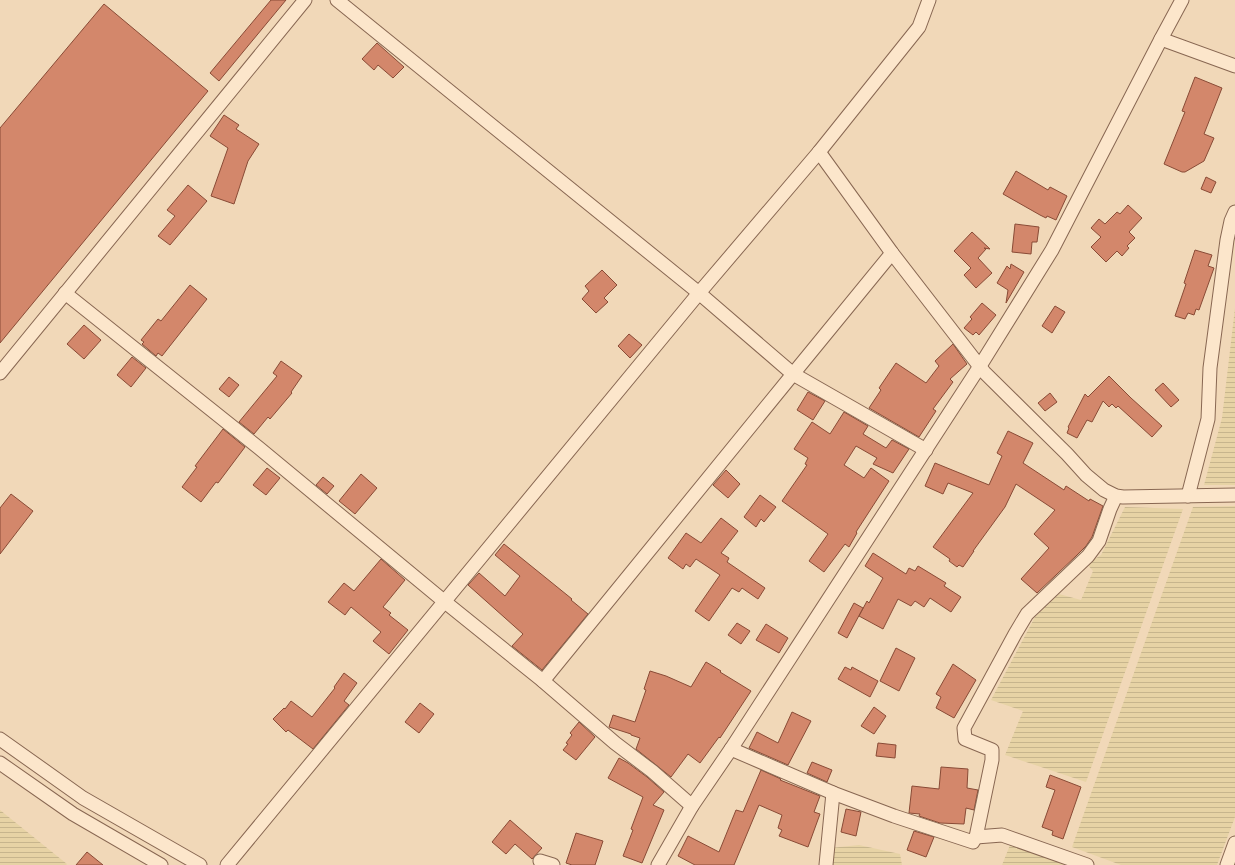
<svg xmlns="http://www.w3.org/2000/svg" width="1235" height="865" viewBox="0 0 1235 865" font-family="Merriweather,serif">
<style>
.farmland{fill:url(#farmland-rules)}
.building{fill:#d3876b;stroke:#894b36}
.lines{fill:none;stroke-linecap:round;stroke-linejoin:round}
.minor-casing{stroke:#886752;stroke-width:15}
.minor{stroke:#fce6cb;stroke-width:13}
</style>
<defs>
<pattern id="farmland-rules" width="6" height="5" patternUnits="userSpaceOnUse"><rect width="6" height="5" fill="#e7d3a5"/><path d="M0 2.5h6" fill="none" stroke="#c7b58d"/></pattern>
</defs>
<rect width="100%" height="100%" fill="#f1d8b8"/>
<g class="farmland">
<polygon points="1235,308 1235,485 1204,485 1222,418"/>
<polygon points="1235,506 1235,817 1217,865 1121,865 1072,847 1193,507"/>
<polygon points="1125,507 1183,509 1086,782 1005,755 1023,711 991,700 1035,617 1059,594 1081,600 1093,571 1087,564 1101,555"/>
<polygon points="0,810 67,864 66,865 0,865"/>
<polygon points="859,845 900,854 902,865 829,865 830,848"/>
<polygon points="1010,845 1067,865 1002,865"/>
</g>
<g class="building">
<polygon points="271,0 286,0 219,81 210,73"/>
<polygon points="104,4 208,91 0,343 0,128"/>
<polygon points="377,43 404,67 393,78 378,65 374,70 362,59"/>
<polygon points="1195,77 1222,88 1204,134 1214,138 1204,161 1185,172 1182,172 1164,164 1185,112 1182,111"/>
<polygon points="224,115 239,125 236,129 259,144 248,161 234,204 211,196 228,148 210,136"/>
<polygon points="1016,171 1048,190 1050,187 1067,196 1056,220 1047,216 1046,218 1040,215 1003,194"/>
<polygon points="1206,177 1216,182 1211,193 1201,189"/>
<polygon points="188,185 207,201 170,245 158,236 175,216 167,210"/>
<polygon points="1128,205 1142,218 1129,232 1135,238 1127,246 1129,248 1122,256 1117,251 1106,262 1091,247 1101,237 1091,228 1099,219 1105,224 1117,212 1120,214"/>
<polygon points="1015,224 1039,227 1037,242 1032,242 1031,254 1012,252"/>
<polygon points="972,232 990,249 984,248 986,249 978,258 992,273 976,288 964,275 971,268 954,251"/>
<polygon points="1195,250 1212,255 1208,266 1214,268 1199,310 1196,309 1194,315 1188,313 1185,319 1175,316 1186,284 1184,283"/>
<polygon points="1011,264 1024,272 1006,303 1008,290 997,283 1007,266 1010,269"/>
<polygon points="602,270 617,285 604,298 608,302 596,313 582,299 589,291 585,286"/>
<polygon points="190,285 207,299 162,356 158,353 156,356 142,344 144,342 141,340 158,319 161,321"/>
<polygon points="982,303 996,315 979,335 976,332 973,335 964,328 972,319 970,317"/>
<polygon points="1055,306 1065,312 1052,333 1042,326"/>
<polygon points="84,325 101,340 84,359 67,344"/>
<polygon points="629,334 642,345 630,358 618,346"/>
<polygon points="953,344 967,364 950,379 953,382 933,409 936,411 919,437 869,408 881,390 879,388 896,363 926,383 939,366 935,361"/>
<polygon points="132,357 146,368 131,387 117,375"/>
<polygon points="281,361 302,376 291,392 292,393 270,419 268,417 254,434 239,422 277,376 273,373"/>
<polygon points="1109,376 1131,398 1162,426 1152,437 1118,406 1116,408 1112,404 1109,407 1103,401 1092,422 1087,420 1077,438 1067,433 1069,428 1068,427 1085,394 1088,397"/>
<polygon points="229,377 239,385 229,397 219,389"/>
<polygon points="1163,383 1179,400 1171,407 1155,390"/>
<polygon points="808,392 825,401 813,420 797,410"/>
<polygon points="1050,393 1057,402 1045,411 1038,403"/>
<polygon points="844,412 868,426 863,434 886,448 892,440 909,449 893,473 873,464 877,458 856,446 844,465 864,478 871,468 889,481 856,532 857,533 849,547 845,544 824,572 809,561 828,534 782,501 807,465 805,464 808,458 794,449 812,422 830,434"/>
<polygon points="223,429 245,447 218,483 216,482 201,502 182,487 197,467 195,466"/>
<polygon points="1008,431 1033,443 1023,463 1064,490 1066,486 1089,501 1090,499 1103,506 1092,537 1086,546 1076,556 1037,593 1021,579 1049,548 1034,534 1055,510 1016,484 1005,507 973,551 974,551 963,567 959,565 957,567 949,561 950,559 933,547 973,493 948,483 943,494 925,486 935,463 989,485 1002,456 997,453"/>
<polygon points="267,468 280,478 266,495 253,485"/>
<polygon points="726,470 740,484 728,498 713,485"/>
<polygon points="361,474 377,488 355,514 339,501"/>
<polygon points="323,477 334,486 327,494 316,485"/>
<polygon points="11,494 33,511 0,554 0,508"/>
<polygon points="760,495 776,507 764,522 761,519 756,527 744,517"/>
<polygon points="721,518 738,531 721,553 729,558 727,562 765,588 758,599 742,588 739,592 732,588 709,621 695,611 720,575 696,559 690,567 686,564 683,569 668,558 686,533 701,543"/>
<polygon points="504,544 572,599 571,600 588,614 542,670 512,646 523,634 468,585 479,573 505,596 520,576 495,555"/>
<polygon points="873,553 906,574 909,568 915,571 918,566 946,583 944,586 961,597 951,612 930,598 924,607 915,601 911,606 898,599 883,629 859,616 867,601 869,603 883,578 865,566"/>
<polygon points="381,559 405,580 383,607 391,613 389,615 408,630 389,654 373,641 381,632 351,607 345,615 328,602 344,583 354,591"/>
<polygon points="854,603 863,608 847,638 838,633"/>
<polygon points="737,623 750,631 741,644 728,635"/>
<polygon points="766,624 788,638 779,653 756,640"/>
<polygon points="896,648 915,658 899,691 880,681"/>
<polygon points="706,662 721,671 720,672 751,691 720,738 719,737 700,763 688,754 671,777 636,749 640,738 631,735 631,734 609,727 613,715 635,722 646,690 644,689 650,671 666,676 691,687"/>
<polygon points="953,664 976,680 954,718 936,708 941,697 936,694"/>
<polygon points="845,667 851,670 852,667 878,681 870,697 838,679"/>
<polygon points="344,673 357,683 344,701 349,705 313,749 288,730 286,732 273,719 284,708 285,709 291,701 312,717 335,688 334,687"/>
<polygon points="420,703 434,714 419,733 405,722"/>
<polygon points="874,707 886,716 874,734 861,726"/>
<polygon points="792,712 811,721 788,765 749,748 757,732 778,743"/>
<polygon points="579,722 595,737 576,760 563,750 568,744 566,743 572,735 570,733"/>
<polygon points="878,743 896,745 895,758 876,756"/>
<polygon points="619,758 628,763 647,777 664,792 653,805 664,810 642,863 623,856 633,830 631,829 643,797 608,778"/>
<polygon points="812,762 832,770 827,782 807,773"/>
<polygon points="941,767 968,769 967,788 978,790 974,810 966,808 964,824 940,823 919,816 920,814 909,813 912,786 939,789"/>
<polygon points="761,770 781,779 780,780 820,796 814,812 820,814 808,847 779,836 782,830 778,828 782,815 759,805 734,865 695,865 678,856 688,836 719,852 736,810 743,812"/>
<polygon points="1050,775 1081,787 1063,839 1052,835 1053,831 1042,827 1055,790 1046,787"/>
<polygon points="846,809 861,812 856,836 841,832"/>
<polygon points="510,820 542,848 532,859 515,844 506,854 492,842"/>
<polygon points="914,831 934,837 926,857 907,850"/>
<polygon points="576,833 603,841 595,865 572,865 566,863"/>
<polygon points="87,852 103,865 76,865"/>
</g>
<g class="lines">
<g class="minor-casing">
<g id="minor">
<polyline points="337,0 699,293 793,374 926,450"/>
<polyline points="1161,39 1235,66"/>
<polyline points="819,152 892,253 984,372 1067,454 1086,475 1104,490 1116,496 1123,497 1235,495"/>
<polyline points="65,293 259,448 445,602 543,681 615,743 652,771 692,806"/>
<polyline points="0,373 305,0"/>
<polyline points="1188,496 1208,419 1210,368 1227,240 1231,221 1235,212"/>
<polyline points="543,681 793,374 892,253"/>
<polyline points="0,739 83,798 200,865"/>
<polyline points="731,749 833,793 894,816 973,842 976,837 992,760 992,750 965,739 964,728 1015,634 1027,614 1088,556 1099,541 1110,509 1116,496"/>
<polyline points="0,763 73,814 161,865"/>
<polyline points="976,837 1002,835 1087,865"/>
<polyline points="540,861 553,865"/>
<polyline points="227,865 699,293 819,152 919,27 929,0"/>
<polyline points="658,865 692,806 731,749 980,366 1052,250 1161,39 1182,0"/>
<polyline points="826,865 833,793"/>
<polyline points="1227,865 1235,843"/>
</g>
</g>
<use href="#minor" class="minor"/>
</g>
</svg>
